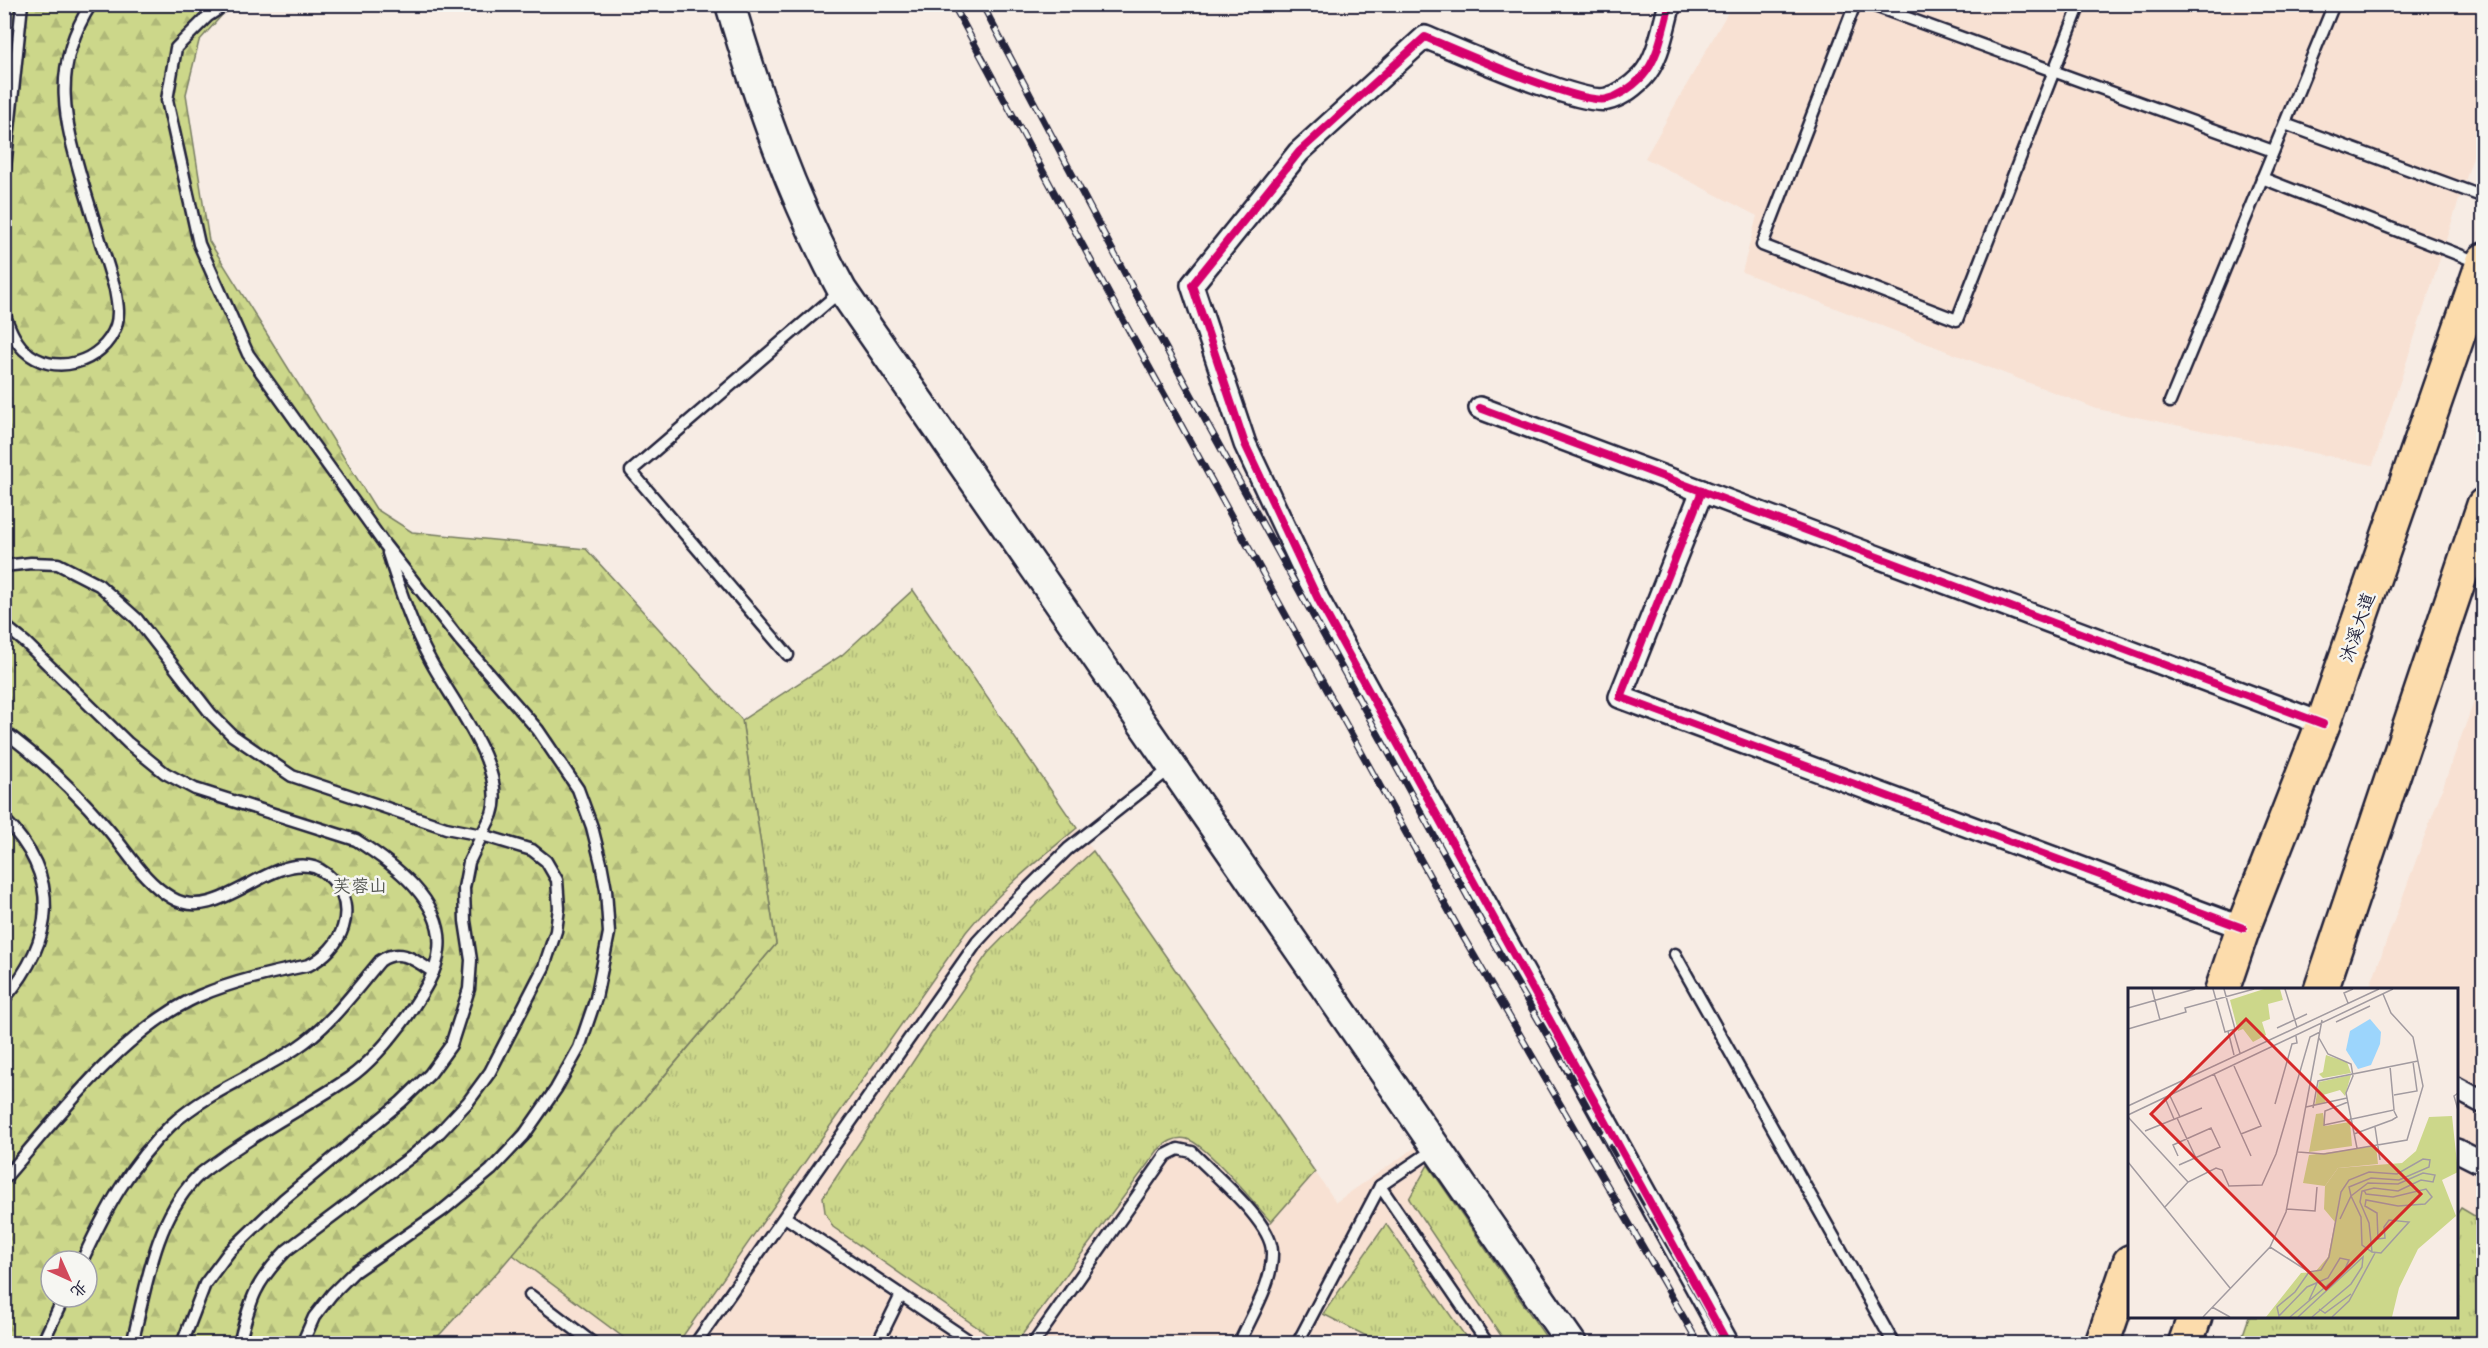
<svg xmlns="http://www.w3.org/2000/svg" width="2488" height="1348" viewBox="0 0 2488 1348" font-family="'Patrick Hand','LXGW WenKai TC',sans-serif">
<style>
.built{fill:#f8e1d3}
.grass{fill:url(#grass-tufts);stroke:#777c62;stroke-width:1.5}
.forest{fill:url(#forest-firs);stroke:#777c62;stroke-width:1.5;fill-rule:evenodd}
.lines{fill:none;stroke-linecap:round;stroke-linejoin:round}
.lane-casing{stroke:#22223b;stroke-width:15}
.street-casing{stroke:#22223b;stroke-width:26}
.secondary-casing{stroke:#22223b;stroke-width:33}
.highway-casing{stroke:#22223b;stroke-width:38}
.lane{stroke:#f6f6f2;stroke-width:10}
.street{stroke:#f6f6f2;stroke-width:21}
.secondary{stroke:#f6f6f2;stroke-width:28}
.highway{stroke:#fcdcac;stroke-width:33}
.rail-casing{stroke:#22223b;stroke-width:7}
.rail{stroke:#f6f6f2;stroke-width:4.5;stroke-dasharray:14;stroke-linecap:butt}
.cycleway-casing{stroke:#f6f6f2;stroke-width:11}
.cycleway{stroke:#d6006c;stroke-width:8}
.labels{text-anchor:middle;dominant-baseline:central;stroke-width:5;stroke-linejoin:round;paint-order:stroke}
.street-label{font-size:18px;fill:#22223b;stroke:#f6f6f2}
.park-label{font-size:18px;fill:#555853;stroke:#f6f6f2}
.inset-road{fill:none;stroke:#a29ba0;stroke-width:1.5}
.view{fill:#d62828;fill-opacity:0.15;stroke:#d62828;stroke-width:3}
.inset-edge{fill:none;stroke:#22223b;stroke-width:3}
</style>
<defs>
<pattern id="grass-tufts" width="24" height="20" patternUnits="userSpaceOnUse" patternTransform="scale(1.5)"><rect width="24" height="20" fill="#ccd78a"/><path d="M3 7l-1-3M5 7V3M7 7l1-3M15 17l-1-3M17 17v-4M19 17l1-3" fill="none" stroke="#afb878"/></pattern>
<pattern id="forest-firs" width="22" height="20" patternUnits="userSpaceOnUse" patternTransform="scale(1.5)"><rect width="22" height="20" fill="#ccd78a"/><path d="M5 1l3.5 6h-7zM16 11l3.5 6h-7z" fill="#afb878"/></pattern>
</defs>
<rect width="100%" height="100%" fill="#f7ece4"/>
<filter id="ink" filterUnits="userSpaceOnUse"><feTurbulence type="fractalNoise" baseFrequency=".0167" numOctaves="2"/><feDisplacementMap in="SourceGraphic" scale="12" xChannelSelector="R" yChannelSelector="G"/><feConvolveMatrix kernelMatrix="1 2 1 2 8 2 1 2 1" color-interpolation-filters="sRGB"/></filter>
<g filter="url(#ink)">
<g class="built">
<polygon points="1732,5 2483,5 2483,126 2373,465 2097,409 1742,272 1757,216 1645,158"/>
<polygon points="913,590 1336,1202 1416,1147 1550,1343 432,1344 500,1269 776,944 742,720 842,655"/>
<polygon points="2483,677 2483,1343 2240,1344 2249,1317 2456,1316 2456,990 2369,989"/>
</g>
<g class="grass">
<path d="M913,590L1077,828C1038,860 998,892 966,932L678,1343H631L513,1255L776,944L742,720L842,655Z"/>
<path d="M1093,851L1315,1172L1271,1222C1255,1204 1207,1145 1187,1139C1175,1136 1166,1143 1158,1150L1016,1343H1000L833,1227L825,1212L823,1197L932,1033L988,953L1038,902Z"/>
<polygon points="1428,1165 1550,1343 1506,1343 1409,1199"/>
<polygon points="2461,1208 2483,1221 2483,1343 2240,1343 2249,1317 2456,1316 2456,1215"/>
<polygon points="1386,1224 1470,1343 1380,1343 1323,1314"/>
</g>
<path class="forest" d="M5,5H231L199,41L186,94L209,241L376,509L412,532L586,549L742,720L776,944L500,1269L432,1343L5,1344ZM51,1261H87V1297H51Z"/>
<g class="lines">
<g class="lane-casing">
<g id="lane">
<polyline points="226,4 208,16 176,48 167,100 199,244 248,354 385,545 459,639 538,730 578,789 592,827 601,863 606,890 609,933 596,998 579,1048 556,1089 524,1135 491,1170 443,1210 354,1272 332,1294 314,1317 302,1344"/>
<polyline points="1855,4 1762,245 1957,320 2080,4"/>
<polyline points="1869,4 2273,151"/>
<polyline points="2285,124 2484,197"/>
<polyline points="4,178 22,4"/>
<polyline points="2262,178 2480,263"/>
<path d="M4,313C9,327 14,340 24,350C53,378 103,363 116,326C120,313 117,301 115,289C105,256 95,224 85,191C65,122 49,70 91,4"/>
<polyline points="2170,402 2334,4"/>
<path d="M4,566L31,563L58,564L99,585L137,619L211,714L232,735L292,776L446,828L482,835C485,828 489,821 492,814C508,767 448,697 428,656C411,624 399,588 388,553"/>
<path d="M4,625L26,643L128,743L165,773L195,789L356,840C392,863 445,901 439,950C437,973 420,997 408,1015C392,1037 372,1062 349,1078C309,1105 266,1127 226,1155C216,1163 203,1170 194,1180C154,1223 146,1289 132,1344"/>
<polyline points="788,655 631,471 842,290"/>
<path d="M4,731C42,760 76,792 107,828C128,852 143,881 172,898C216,924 264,859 309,866C318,867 326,873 332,879C359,909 342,949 309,965C271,973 234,981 199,996C123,1030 58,1117 4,1179"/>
<path d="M4,819C62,877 55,940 4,999"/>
<polyline points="1675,954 1894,1344"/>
<polyline points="1380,1186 1488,1344"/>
<polyline points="785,1217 974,1344"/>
<path d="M82,1261C105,1211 130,1164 171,1125C207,1092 255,1075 295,1049C330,1026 353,993 380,961C400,947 415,960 433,972"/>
<polyline points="530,1295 594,1344"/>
<polyline points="42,1344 64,1297"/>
<path d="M182,1344L205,1284L229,1252L284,1199L401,1102L430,1074L451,1045L469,989L471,960L465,921L464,888L469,862L482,835L532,850L546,861L557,880L559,908L556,931L544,967L490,1072L468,1102L440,1132L411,1157L287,1250C254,1284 251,1298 239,1344"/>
<polyline points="695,1344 977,942 1012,904 1068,849 1171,768"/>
<polyline points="877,1344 901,1295"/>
<path d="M1033,1344L1166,1155L1178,1149L1192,1152C1213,1174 1272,1222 1272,1252C1273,1283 1251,1316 1239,1344"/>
<polyline points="1297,1344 1380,1186 1436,1148"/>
</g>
</g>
<g class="street-casing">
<g id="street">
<path d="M1670,4C1663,27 1659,59 1642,77C1633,86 1620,96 1607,99C1581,106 1457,50 1425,37L1299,152L1192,285L1245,444L1318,599L1728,1344"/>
<polyline points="1480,408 2323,724"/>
<polyline points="1702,491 1620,697 2243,928"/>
<polyline points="2456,1088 2484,1103"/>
<polyline points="2456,1150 2484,1164"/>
</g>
</g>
<g class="secondary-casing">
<path id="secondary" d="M730,4C759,102 793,200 842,290L1572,1344"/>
</g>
<g class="highway-casing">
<g id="highway">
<polyline points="2222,990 2243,928 2323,724 2484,260"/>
<polyline points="2321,990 2484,505"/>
<polyline points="2102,1344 2130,1262"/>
<polyline points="2185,1344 2195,1316"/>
</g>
</g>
<use href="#lane" class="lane"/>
<use href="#street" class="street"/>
<use href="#secondary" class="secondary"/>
<use href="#highway" class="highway"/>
<g class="rail-casing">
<g id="rail">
<polyline points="953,4 1110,296 1461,933 1699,1344"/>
<polyline points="982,4 1131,285 1481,921 1726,1344"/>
</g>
</g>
<use href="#rail" class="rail"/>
<g class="cycleway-casing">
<g id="cycleway">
<path d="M1670,4C1663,27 1659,59 1642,77C1633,86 1620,96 1607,99C1581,106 1457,50 1425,37L1299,152L1192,285L1245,444L1318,599L1728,1344"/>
<polyline points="1480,408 2323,724"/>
<polyline points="1702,491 1620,697 2243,928"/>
</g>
</g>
<use href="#cycleway" class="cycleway"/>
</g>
</g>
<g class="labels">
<g class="street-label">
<text transform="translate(2357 627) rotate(-71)">沐溪大道</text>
</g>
<g class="park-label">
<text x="360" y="885">芙蓉山</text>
</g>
</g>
<g transform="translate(2128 988)">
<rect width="330" height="330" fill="#f7ece4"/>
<path d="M136,1H152L155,12L140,16L142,31L134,34L138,47L125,54L115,41L110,43L102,12ZM198,67L219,74L223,85L195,90L191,86L195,84ZM223,87L217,108L212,102L195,107L198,115L187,117L191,94ZM195,125L197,138L222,134L224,158L181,164L188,126ZM248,158L250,176L210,180L197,198L175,195L181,167Z" fill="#ccd78a"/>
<path d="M324,128L330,184L314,192L328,228L290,261L271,300L264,329H138L173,285L187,284L200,269L207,234L196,221L197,198L210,180L274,175L288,163L301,129Z" fill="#ccd78a"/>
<path d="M242,31L253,44L252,56L243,77L230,81L218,62L222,43Z" fill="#9cd5fc"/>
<path class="inset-road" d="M24,1L32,32M85,1L97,44L107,41L96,1M157,1L169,39M220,15L216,5L225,1M0,20L67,1M208,34L242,18M149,40L179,26M0,41L58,24L57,20L126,1M105,42L112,65M100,43L106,67M191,50L200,66L223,76L225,88L218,105L229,160M106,78L133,138L113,146M86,86L123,168M330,105L326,108L330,122M266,107L289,103L285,74M42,108L52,129M37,110L46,131M220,114L197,123L196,137L266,122L262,78M147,116L164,56L169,55L168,48M0,118L251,1M178,119L219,110M185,120L190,93L290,73M0,127L265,1M0,129L60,194M49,130L68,170M247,139L252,172M17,143L74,120M226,146L264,132L269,129L266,123M170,164L196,166L279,152L295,98L285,49L263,25L255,6M50,168L45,157L83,140L92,159L51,177M0,174L102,300M36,220L60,194L88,180L94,182L101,198L134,197L148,166L182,49L192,44M159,221L187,223L189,199M212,231L223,208L233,229L234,257L244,264L253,265L281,234L261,232L256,239L257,250L250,251L249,225L237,218L238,212L270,218L297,216L304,209L298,201L265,209L238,206L236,202M142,259L181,284L167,304L149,319L151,328L179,299L200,290L212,270L221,272L216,283L162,329M181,284L193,282L201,269L213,204L221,192L241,184L269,186L295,171L302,172L301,179L271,192L243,190L221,199L223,208L240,195L270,196L295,185L307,187L305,194L293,192L270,203L246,200L234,203L232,214L241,235L244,264M181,312L189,295M84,319L102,329M191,321L197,325L223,306M75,329L142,259L158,224L194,32M170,329L235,269L234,279L223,296L184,329M204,329L221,313L247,265"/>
<path class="view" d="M118,31L293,206L198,301L23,126Z"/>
<rect width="330" height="330" class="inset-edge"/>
</g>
<rect width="2488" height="1348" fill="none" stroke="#f6f6f2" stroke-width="24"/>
<rect x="12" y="12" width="2464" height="1324" fill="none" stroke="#22223b" stroke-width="2" filter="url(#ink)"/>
<g transform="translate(69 1279) rotate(135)"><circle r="28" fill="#f6f6f2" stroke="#a1a1a9" stroke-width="1.5"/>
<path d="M0-4.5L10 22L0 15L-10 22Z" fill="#d1495b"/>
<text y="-9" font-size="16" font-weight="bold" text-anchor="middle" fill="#22223b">北</text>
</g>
</svg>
